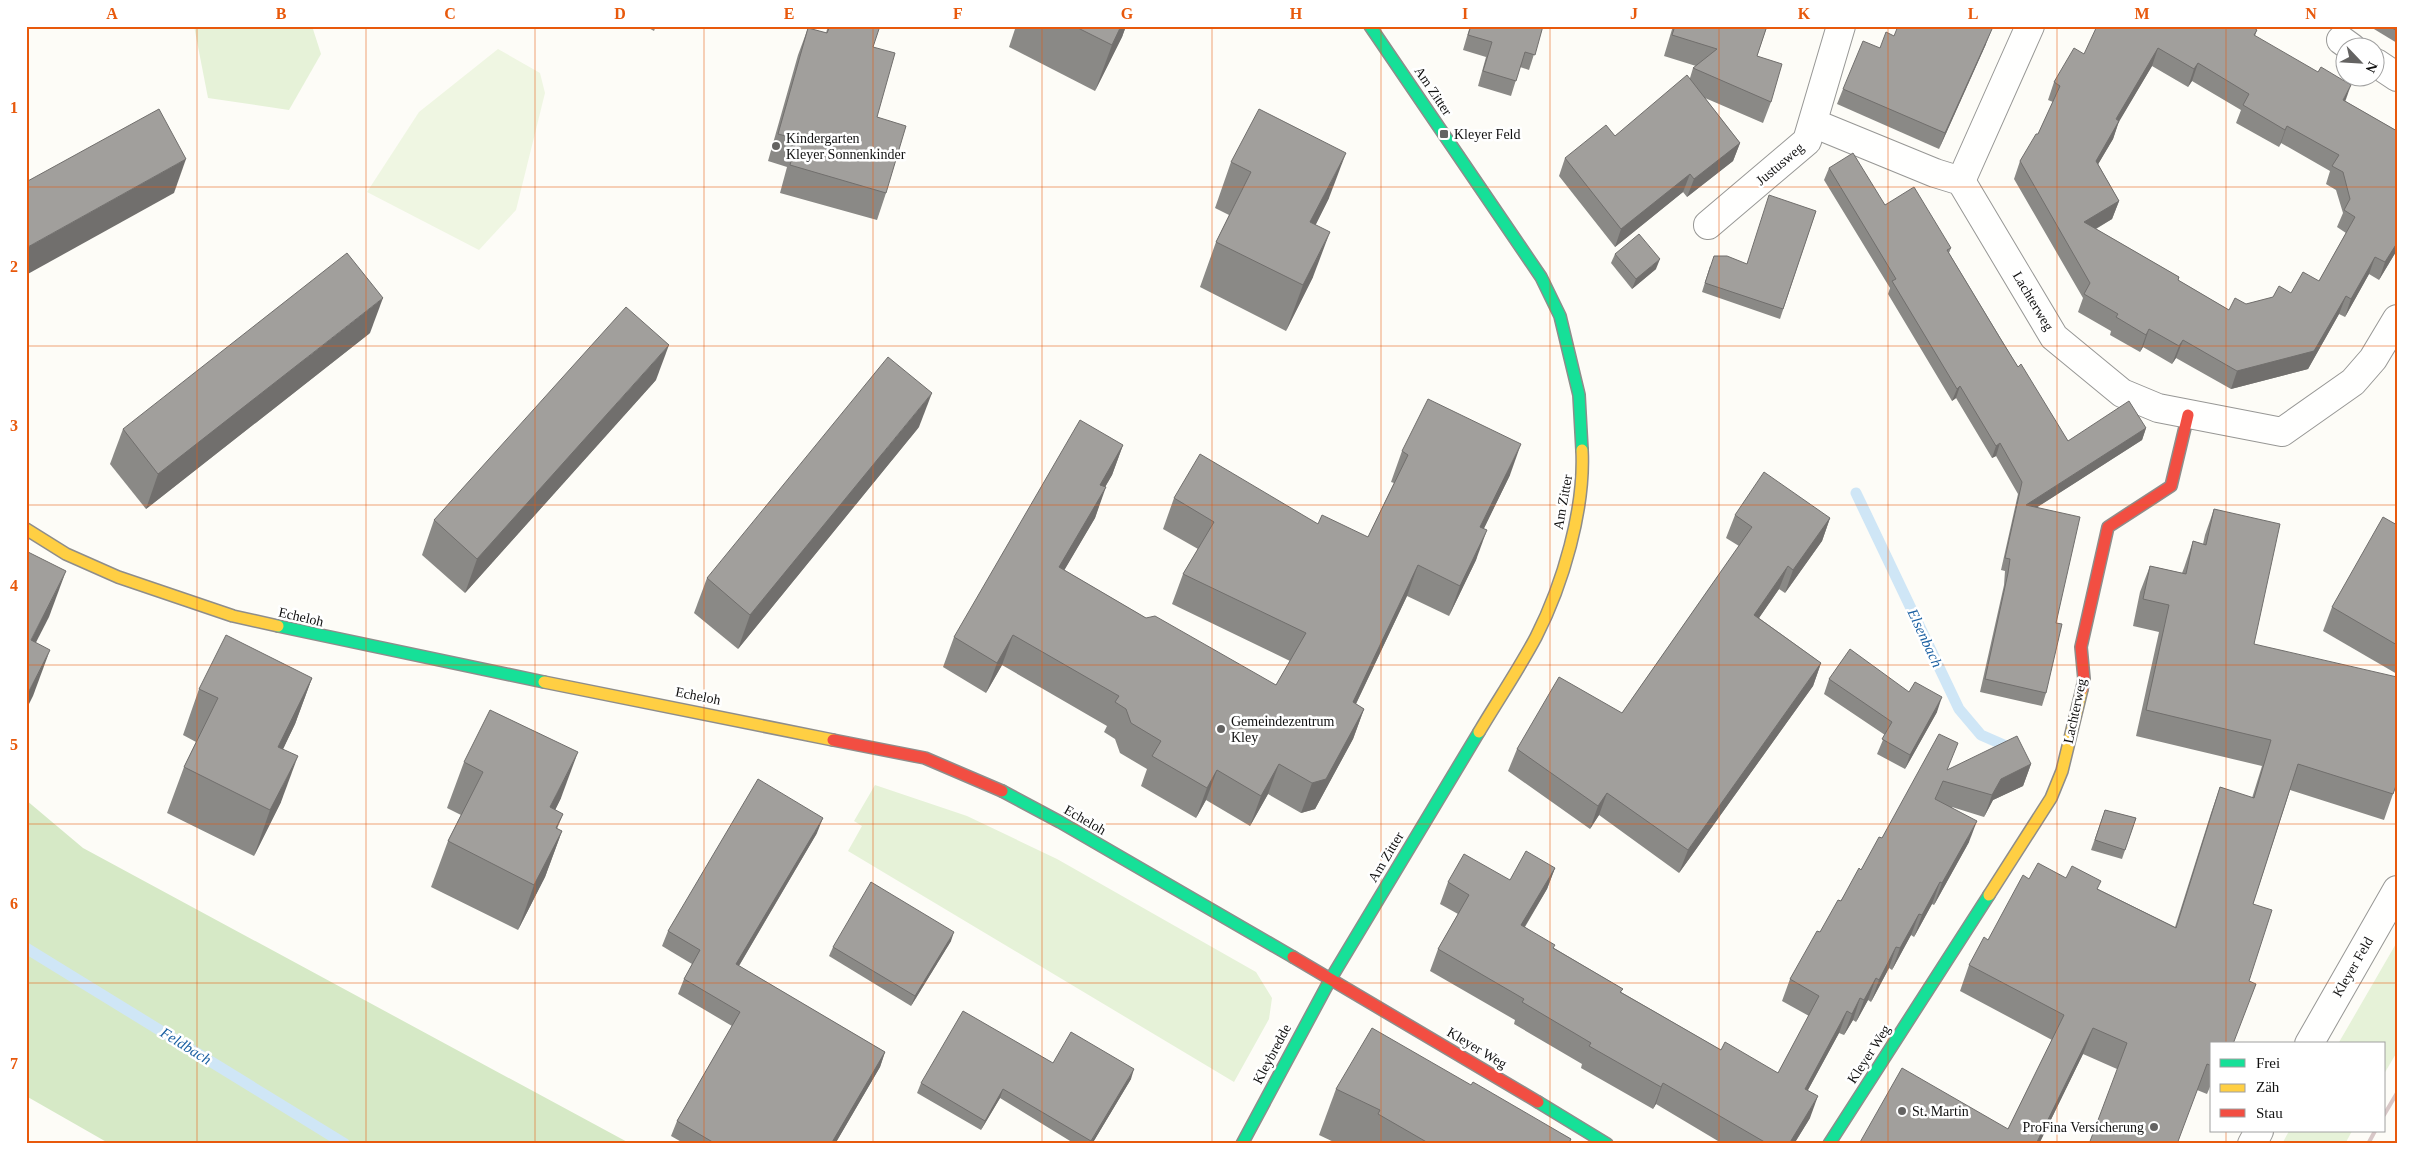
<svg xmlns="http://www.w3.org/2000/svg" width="2423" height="1170" viewBox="0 0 2423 1170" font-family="'Times New Roman',serif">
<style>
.green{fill:#e6f2d8}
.forest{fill:#d6e9c6}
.pitch{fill:#eff6e2}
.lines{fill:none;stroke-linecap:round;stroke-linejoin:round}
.stream{stroke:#cfe6f6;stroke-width:11}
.street-casing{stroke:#979795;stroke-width:30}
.fast-casing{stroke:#8e8d8b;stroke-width:14}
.slow-casing{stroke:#8e8d8b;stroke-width:14}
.jam-casing{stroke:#8e8d8b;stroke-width:14}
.street{stroke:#fffffe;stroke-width:28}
.fast{stroke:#16e098;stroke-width:11}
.slow{stroke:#ffcf43;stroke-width:11}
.jam{stroke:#f24e42;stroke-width:11}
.rail{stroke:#d8c7c7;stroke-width:4}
.wall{fill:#8a8986;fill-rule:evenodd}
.shaded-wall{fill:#716f6d}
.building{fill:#a19f9c;stroke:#716f6d;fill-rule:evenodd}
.grid{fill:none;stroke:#e8590c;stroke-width:1;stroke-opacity:0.55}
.poi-dot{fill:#646362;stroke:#fff;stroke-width:2}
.labels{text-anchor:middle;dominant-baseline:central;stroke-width:5;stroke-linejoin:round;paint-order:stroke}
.street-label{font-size:14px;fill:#111;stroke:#fff}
.poi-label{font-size:14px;fill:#111;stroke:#fff;text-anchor:start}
.water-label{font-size:15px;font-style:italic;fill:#1b60a2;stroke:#fff}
.neatline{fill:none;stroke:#e8590c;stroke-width:2}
.grid-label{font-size:16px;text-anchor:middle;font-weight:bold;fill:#e8590c}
</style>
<rect width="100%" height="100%" fill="#fdfcf7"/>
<g class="green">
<polygon points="194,26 312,26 321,54 289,110 208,98"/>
<polygon points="875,785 967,816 1057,859 1256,972 1272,998 1269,1019 1234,1082 848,851 862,826 854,821"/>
<polygon points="2397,942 2397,1052 2384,1074 2384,1044 2338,1044"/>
<polygon points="2289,1131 2352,1131 2345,1144 2282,1144"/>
</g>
<polygon class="forest" points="26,800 83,848 631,1144 110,1144 26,1096"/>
<polygon class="pitch" points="498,49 540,73 545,93 516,210 479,250 367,192 419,112"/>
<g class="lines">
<g class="stream">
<polyline points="1856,493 1959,709 1981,735 2013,749"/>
<polyline points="26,948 345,1144"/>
</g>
<g class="street-casing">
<g id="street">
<polyline points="2341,40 2352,48"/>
<polyline points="2376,63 2397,77"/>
<polyline points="1813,123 1935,173 1961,181 2054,337 2122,393 2158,408 2282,432 2353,382 2373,359 2397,319"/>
<polyline points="1961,181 2030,26"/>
<polyline points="1708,225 1807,141 1841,26"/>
<polyline points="2309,1044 2397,890"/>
<polyline points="2252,1144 2259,1131"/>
</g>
</g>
<g class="fast-casing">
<g id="fast">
<polyline points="1370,26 1541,277 1560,316 1579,395 1582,450"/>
<polyline points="278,626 544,682"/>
<polyline points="1002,791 1060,822 1293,957"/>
<polyline points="1538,1102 1607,1144"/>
<polyline points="1242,1144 1330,980 1479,732"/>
<polyline points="1829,1144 1989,895"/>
</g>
</g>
<g class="slow-casing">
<g id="slow">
<polyline points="26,529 66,554 118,577 233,616 278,626"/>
<polyline points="544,682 833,740"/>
<path d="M1479,732C1498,700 1519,669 1536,637C1563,584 1585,509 1582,450"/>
<polyline points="1989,895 2051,798 2062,771 2082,689"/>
</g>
</g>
<g class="jam-casing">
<g id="jam">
<polyline points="2082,689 2084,679 2081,647 2108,527 2171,486 2188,415"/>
<polyline points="833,740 925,758 1002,791"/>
<polyline points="1293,957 1538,1102"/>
</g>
</g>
<use href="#street" class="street"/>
<use href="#fast" class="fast"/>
<use href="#slow" class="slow"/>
<use href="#jam" class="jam"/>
<g class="rail">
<polyline points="2384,1115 2397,1093"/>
<polyline points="2368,1144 2375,1131"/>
</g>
</g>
<g class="wall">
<polygon points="645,26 656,26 654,31"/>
<polygon points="828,26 873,47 877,117 886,193 877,220 780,193 787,167 768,161 798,55 808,28 826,33"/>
<polygon points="1016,26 1126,26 1122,37 1095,91 1009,47"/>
<polygon points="1470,26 1543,26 1529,70 1520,67 1511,96 1478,86 1486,57 1463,50"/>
<polygon points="1673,26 1767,26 1757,56 1771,102 1763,123 1705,98 1740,143 1733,161 1687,197 1683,192 1615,247 1559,176 1565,158 1615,136 1690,78 1693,68 1696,66 1664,56"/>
<polygon points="2369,26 2397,26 2397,43"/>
<path d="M2257,30L2255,36L2345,101L2397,131V250L2379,280L2369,274L2345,317L2339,314L2308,369L2231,389L2176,358L2172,364L2143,347L2140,352L2110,335L2111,331L2078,312L2083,298L2014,179L2020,161L2038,134L2053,102L2048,100L2054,82L2084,54ZM2152,66L2188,87L2192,81L2241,110L2236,123L2279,147L2281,143L2330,171L2326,184L2336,190L2343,213L2337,227L2346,233L2319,281L2291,293L2246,304L2229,310L2178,280L2179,277L2096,229L2112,219L2119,201L2098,164L2113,139L2119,121Z"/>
<polygon points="1894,36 1986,44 1939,149 1837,104 1843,89 1880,48"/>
<polygon points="1231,162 1329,198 1316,224 1313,277 1286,331 1200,287 1216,242 1229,215 1215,208"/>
<polygon points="1829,168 1951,248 1949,253 2018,367 2068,441 2146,428 2142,440 2037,507 2056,623 2046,693 2042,706 1980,692 2004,585 2005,571 2001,570 2018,494 1996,456 1992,458 1956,398 1952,401 1888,294 1890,288 1824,180"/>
<polygon points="1816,211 1780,319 1702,292 1710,266 1747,264"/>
<polygon points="1615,254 1656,269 1632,289 1611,263"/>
<polygon points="370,333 146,509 110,464 123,429"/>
<polygon points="656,380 465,593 422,555 434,520"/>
<polygon points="919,427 738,649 694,613 707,578"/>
<polygon points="1123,445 1112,475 1105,487 1095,518 1064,570 1146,618 1276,685 1290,661 1172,604 1183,574 1198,549 1163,529 1174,498 1318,524 1368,537 1394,483 1391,482 1402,451 1510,475 1484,528 1476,560 1449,616 1407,596 1356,704 1364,709 1353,739 1315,809 1301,813 1268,794 1250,826 1206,800 1196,818 1141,786 1147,769 1120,753 1115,739 1104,732 1107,726 1002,665 986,693 943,667 954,637"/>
<polygon points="2214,509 2254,644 2393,794 2384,820 2290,790 2253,904 2212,1044 2212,1082 2207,1094 2197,1090 2117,1069 2083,1054 2039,1144 1859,1144 2008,1129 2052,1040 1960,991 1969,965 1988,940 2029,879 2066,878 2098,889 2175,927 2211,813 2220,787 2252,798 2262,766 2136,736 2159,632 2133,626 2140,592 2150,566 2182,573 2184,568 2193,541 2203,544 2205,535"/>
<polygon points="1735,515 1830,518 1822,541 1785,593 1779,589 1759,618 1821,663 1813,686 1679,873 1599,815 1590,829 1508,771 1517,749 1622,713 1739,546 1726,538"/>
<polygon points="2397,525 2397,674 2323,631 2332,607"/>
<polygon points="312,678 295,724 283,749 281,802 254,856 167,813 184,767 196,742 183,735 199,689"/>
<polygon points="1829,679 1937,712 1905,769 1877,754 1885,735 1824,694"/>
<polygon points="464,762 561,798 555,810 563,814 557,829 562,831 545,877 518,930 431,887 448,841 461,815 447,808"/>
<polygon points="2031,764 2023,786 1993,800 1984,817 1952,807 1969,842 1934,905 1932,904 1914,937 1911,935 1892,970 1889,968 1871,1002 1868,1000 1856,1022 1853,1020 1844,1035 1839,1033 1808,1090 1810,1118 1794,1144 1723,1144 1656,1104 1653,1109 1581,1068 1582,1064 1514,1024 1515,1020 1430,971 1438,949 1458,914 1440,904 1448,882 1510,880 1555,868 1547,889 1525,927 1554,948 1623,989 1621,992 1721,1050 1778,1073 1809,1016 1782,1001 1790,979 1820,932 1882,838 1948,770"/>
<polygon points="2105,810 2136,818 2122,859 2091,850"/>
<polygon points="817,833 739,966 885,1052 880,1067 835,1144 685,1144 671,1136 677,1121 732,1026 678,994 684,979 692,964 662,946 668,931"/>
<polygon points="951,941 911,1006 829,956 833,947"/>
<polygon points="1053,1063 1131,1079 1092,1144 1075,1144 1000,1098 981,1130 917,1093 921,1083"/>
<polygon points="1471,1085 1571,1139 1570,1144 1338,1144 1319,1135 1336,1089"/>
</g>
<g class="shaded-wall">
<polygon points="1121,26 1126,26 1122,37 1095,91 1112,45"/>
<polygon points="1992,29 1986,44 1939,149 1945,133"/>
<polygon points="2158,48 2152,66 2110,137 2116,119"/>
<polygon points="2198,63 2192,81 2188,87 2194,69"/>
<polygon points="2351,85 2345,102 2343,100"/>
<polygon points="2119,121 2113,139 2090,178 2096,161"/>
<polygon points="2287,126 2281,143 2279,147 2285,130"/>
<polygon points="1740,143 1733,161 1687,197 1694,179"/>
<polygon points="1346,153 1329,198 1294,268 1310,222"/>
<polygon points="186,159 174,193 26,275 26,248"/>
<polygon points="1690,174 1683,192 1615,247 1621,229"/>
<polygon points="2119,201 2112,219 2078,239 2084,222"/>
<polygon points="1330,232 1313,277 1286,331 1303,285"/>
<polygon points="2397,243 2397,250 2379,280 2385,262"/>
<polygon points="2375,257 2369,274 2345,317 2351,299"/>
<polygon points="1660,259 1656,269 1632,289 1636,279"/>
<polygon points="2346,296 2339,314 2308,369 2231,389 2237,371"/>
<polygon points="383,298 370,333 146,509 158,474"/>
<polygon points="2149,329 2143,347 2140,352 2146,335"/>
<polygon points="2183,340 2176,358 2172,364 2179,346"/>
<polygon points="669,345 656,380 465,593 477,559"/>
<polygon points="1960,386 1956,398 1952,401 1957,389"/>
<polygon points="932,393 919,427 738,649 750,615"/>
<polygon points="2146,428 2142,440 2022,517 2026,505"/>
<polygon points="2000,443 1996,456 1992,458 1996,446"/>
<polygon points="1521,444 1510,475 1470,557 1480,527"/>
<polygon points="1123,445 1112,475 1089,515 1100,485"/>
<polygon points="1106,487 1095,518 1048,598 1059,567"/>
<polygon points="1830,518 1822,541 1785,593 1793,570"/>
<polygon points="1487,530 1476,560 1449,616 1460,586"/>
<polygon points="1418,565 1407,596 1342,733 1353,702"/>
<polygon points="1788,566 1779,589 1745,638 1754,615"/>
<polygon points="66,571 49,617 26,662 31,640"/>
<polygon points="1013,635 1002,665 986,693 997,663"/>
<polygon points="50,650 33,696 26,710 26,697"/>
<polygon points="1821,663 1813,686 1679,873 1688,850"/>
<polygon points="312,678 295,724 262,793 278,747"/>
<polygon points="1942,697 1937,712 1905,769 1910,755"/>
<polygon points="1364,709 1353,739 1315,809 1301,813 1312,783"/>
<polygon points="578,752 561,798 534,853 550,807"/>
<polygon points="298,756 281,802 254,856 270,810"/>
<polygon points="1279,764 1268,794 1250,826 1261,796"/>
<polygon points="2031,764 2023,786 1993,800 1984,817 1992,795 2001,779"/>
<polygon points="1217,770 1206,800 1196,818 1207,788"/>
<polygon points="1607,793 1599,815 1590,829 1598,806"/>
<polygon points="823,818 817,833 731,979 736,964"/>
<polygon points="1977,821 1969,842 1934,905 1942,883"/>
<polygon points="562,831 545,877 518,930 534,885"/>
<polygon points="1555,868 1547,889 1513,946 1521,925"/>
<polygon points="1940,882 1932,904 1914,937 1922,915"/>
<polygon points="1919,914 1911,935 1892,970 1900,948"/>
<polygon points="954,932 951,941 911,1006 915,996"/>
<polygon points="1896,947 1889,968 1871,1002 1879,980"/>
<polygon points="1876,978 1868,1000 1856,1022 1864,1000"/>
<polygon points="1860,998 1853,1020 1844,1035 1852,1014"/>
<polygon points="1847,1011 1839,1033 1797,1110 1805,1089"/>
<polygon points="2093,1028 2083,1054 2039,1144 2036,1144"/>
<polygon points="885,1052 880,1067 835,1144 831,1144"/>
<polygon points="1134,1069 1131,1079 1092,1144 1090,1144"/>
<polygon points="1663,1083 1656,1104 1653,1109 1661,1087"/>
<polygon points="1003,1089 1000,1098 981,1130 985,1121"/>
<polygon points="1818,1096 1810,1118 1794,1144 1789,1144"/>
</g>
<g class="building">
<polygon points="830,26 880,26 873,47 895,53 877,117 906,126 886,193 790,165 797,139 778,134 808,28 827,33"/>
<polygon points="1074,26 1121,26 1112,45"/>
<polygon points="1471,26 1543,26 1535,55 1525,52 1516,81 1483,71 1492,42 1468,35"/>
<polygon points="1675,26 1767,26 1757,56 1782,64 1771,102 1693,68 1717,49 1672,35"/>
<polygon points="1898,26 1987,26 1992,29 1945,133 1843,89 1863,41 1880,48 1886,32 1894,36"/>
<path d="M2097,26H2251L2257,30L2254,35L2318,72L2321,67L2351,85L2343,100L2397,131V243L2385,262L2375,257L2351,299L2346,296L2314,351L2237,371L2183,340L2179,346L2149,329L2146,335L2116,317L2118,314L2084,294L2090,283L2020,161L2036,134H2038L2060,86L2054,82L2074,48L2084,54ZM2158,48L2194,69L2198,63L2249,94L2243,105L2285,130L2287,126L2339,155L2332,166L2343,172L2350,199L2344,210L2355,217L2319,281L2303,272L2291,293L2279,286L2273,297L2246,304L2235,298L2229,310L2178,280L2179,277L2084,222L2119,201L2096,161L2119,121L2116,119Z"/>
<polygon points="2389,26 2397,26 2397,31"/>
<polygon points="1687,75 1740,143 1694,179 1690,174 1621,229 1565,158 1606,125 1615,136"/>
<polygon points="159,109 186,159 26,248 26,182"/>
<polygon points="1259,109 1346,153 1310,222 1330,232 1303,285 1216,242 1251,172 1231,162"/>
<polygon points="1853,153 1885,205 1914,187 1951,248 1947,250 2000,338 2018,367 2021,364 2068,441 2129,401 2146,428 2026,505 2080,517 2056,623 2062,624 2046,693 1985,679 2008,573 2010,559 2005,558 2022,482 2000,443 1996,446 1960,386 1957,389 1892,281 1896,279 1829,168"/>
<polygon points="1769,195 1816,211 1783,309 1705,283 1714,256 1727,256 1747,264"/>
<polygon points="1639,234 1660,259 1636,279 1615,254"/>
<polygon points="347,253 383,298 158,474 123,429"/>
<polygon points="626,307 669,345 477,559 434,520"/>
<polygon points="888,357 932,393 750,615 707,578"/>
<polygon points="1428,399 1521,444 1480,527 1487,530 1460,586 1418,565 1353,702 1364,709 1326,779 1312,783 1279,764 1261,796 1217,770 1207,788 1152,756 1161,741 1131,723 1126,709 1115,702 1119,696 1013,635 997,663 954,637 1080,420 1123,445 1100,485 1106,487 1059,567 1146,618 1155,616 1276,685 1306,633 1183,574 1214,522 1174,498 1200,454 1318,524 1322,515 1368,537 1408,455 1402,451"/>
<polygon points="1764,472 1830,518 1793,570 1788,566 1754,615 1821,663 1688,850 1607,793 1598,806 1517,749 1559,677 1622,713 1752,527 1735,515"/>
<polygon points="2214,509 2280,524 2254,644 2397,677 2397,783 2393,794 2298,764 2253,904 2272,910 2249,981 2256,984 2233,1044 2212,1044 2212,1066 2207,1064 2177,1144 2089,1144 2127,1043 2093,1028 2036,1144 1859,1144 1902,1068 2008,1129 2064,1015 1969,965 1984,937 1988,940 2023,875 2029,879 2038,863 2066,878 2072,866 2101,881 2097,889 2176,928 2220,787 2254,798 2271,740 2146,710 2169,605 2143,599 2150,566 2186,574 2193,541 2206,545"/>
<polygon points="2383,517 2397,525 2397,645 2332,607"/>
<polygon points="26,551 66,571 31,640 50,650 26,697"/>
<polygon points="226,635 312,678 278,747 298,756 270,810 184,767 218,698 199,689"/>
<polygon points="1850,649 1909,692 1915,682 1942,697 1910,755 1882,739 1892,722 1829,679"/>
<polygon points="490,710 578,752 550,807 563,814 556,828 562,831 534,885 448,841 483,772 464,762"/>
<polygon points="1939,734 1958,743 1947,770 2017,736 2031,764 2001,779 1992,795 1943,781 1935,799 1977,821 1942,883 1940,882 1922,915 1919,914 1900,948 1896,947 1879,980 1876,978 1864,1000 1860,998 1852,1014 1847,1011 1805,1089 1818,1096 1789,1144 1768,1144 1663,1083 1661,1087 1589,1046 1591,1043 1522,1002 1524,999 1438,949 1469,895 1448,882 1464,854 1510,880 1526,851 1555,868 1521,925 1555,945 1553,948 1623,989 1620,992 1655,1012 1721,1050 1725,1042 1778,1073 1819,996 1790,979 1817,931 1820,932 1838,900 1841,901 1859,868 1861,870 1879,837 1882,838"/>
<polygon points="758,779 823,818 736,964 885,1052 831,1144 716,1144 677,1121 740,1012 684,979 700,950 668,931"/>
<polygon points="2105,810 2136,818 2125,850 2095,840"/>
<polygon points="871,882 954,932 915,996 833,947"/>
<polygon points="963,1011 1053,1063 1071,1032 1134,1069 1091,1141 1003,1089 985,1121 921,1083"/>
<polygon points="1372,1028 1471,1085 1473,1082 1571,1139 1568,1144 1430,1144 1378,1114 1380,1110 1336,1089"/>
</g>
<path class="grid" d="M197,26V1144M366,26V1144M535,26V1144M704,26V1144M873,26V1144M1042,26V1144M1212,26V1144M1381,26V1144M1550,26V1144M1719,26V1144M1888,26V1144M2057,26V1144M2226,26V1044M26,187H2397M26,346H2397M26,505H2397M26,665H2397M26,824H2397M26,983H2397M2226,1131V1144"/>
<g class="poi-dot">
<rect x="1439" y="129" width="10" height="10" rx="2.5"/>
<circle cx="776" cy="146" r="5"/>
<circle cx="1221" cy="729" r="5"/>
<circle cx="1902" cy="1111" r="5"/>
<circle cx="2154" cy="1127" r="5"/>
</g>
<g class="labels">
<g class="street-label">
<text transform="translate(1433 91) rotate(56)">Am Zitter</text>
<text transform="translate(1780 164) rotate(-40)">Justusweg</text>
<text transform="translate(2033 301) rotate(59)">Lachterweg</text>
<text transform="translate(1563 502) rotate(-80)">Am Zitter</text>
<text transform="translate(301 617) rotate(13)">Echeloh</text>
<text transform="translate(698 696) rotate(11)">Echeloh</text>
<text transform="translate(2075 711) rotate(-78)">Lachterweg</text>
<text transform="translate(1085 820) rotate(30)">Echeloh</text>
<text transform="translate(1386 857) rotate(-59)">Am Zitter</text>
<text transform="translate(2353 967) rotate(-60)">Kleyer Feld</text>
<text transform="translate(1477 1048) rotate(31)">Kleyer Weg</text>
<text transform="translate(1272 1054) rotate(-62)">Kleybredde</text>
<text transform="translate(1869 1054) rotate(-57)">Kleyer Weg</text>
</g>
<g class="poi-label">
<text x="1454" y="134">Kleyer Feld</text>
<text x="786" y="138">Kindergarten<tspan x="786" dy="16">Kleyer Sonnenkinder</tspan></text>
<text x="1231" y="721">Gemeindezentrum<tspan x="1231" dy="16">Kley</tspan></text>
<text x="1912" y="1111">St. Martin</text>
<text x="2144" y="1127" text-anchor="end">ProFina Versicherung</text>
</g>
<g class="water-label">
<text transform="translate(1925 638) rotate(65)">Elsenbach</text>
<text transform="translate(186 1046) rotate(32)">Feldbach</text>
</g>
</g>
<rect width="2423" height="1170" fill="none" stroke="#ffffff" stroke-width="55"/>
<rect x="2210" y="1042" width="175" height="90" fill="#ffffff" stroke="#a0a0a0"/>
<rect x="2220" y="1059" width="25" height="8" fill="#16e098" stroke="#a0a0a0"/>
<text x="2256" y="1068" font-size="15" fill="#111111">Frei</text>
<rect x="2220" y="1084" width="25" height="8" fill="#ffcf43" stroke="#a0a0a0"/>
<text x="2256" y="1092" font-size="15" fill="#111111">Zäh</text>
<rect x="2220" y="1109" width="25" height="8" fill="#f24e42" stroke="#a0a0a0"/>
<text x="2256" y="1118" font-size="15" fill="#111111">Stau</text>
<g transform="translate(2360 62) rotate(115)"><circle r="24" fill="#ffffff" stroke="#a0a0a0"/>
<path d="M0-4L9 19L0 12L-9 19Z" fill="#646362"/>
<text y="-8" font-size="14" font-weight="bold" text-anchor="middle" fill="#111111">N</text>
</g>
<rect x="28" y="28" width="2368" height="1114" class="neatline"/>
<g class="grid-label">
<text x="112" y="19">A</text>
<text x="281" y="19">B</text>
<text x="450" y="19">C</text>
<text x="620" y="19">D</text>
<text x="789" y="19">E</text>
<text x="958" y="19">F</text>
<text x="1127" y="19">G</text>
<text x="1296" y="19">H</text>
<text x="1465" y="19">I</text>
<text x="1634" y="19">J</text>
<text x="1804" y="19">K</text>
<text x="1973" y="19">L</text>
<text x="2142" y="19">M</text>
<text x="2311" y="19">N</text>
<text x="14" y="113">1</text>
<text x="14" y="272">2</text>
<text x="14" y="431">3</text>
<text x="14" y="591">4</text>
<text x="14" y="750">5</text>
<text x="14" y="909">6</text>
<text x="14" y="1069">7</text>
</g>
</svg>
